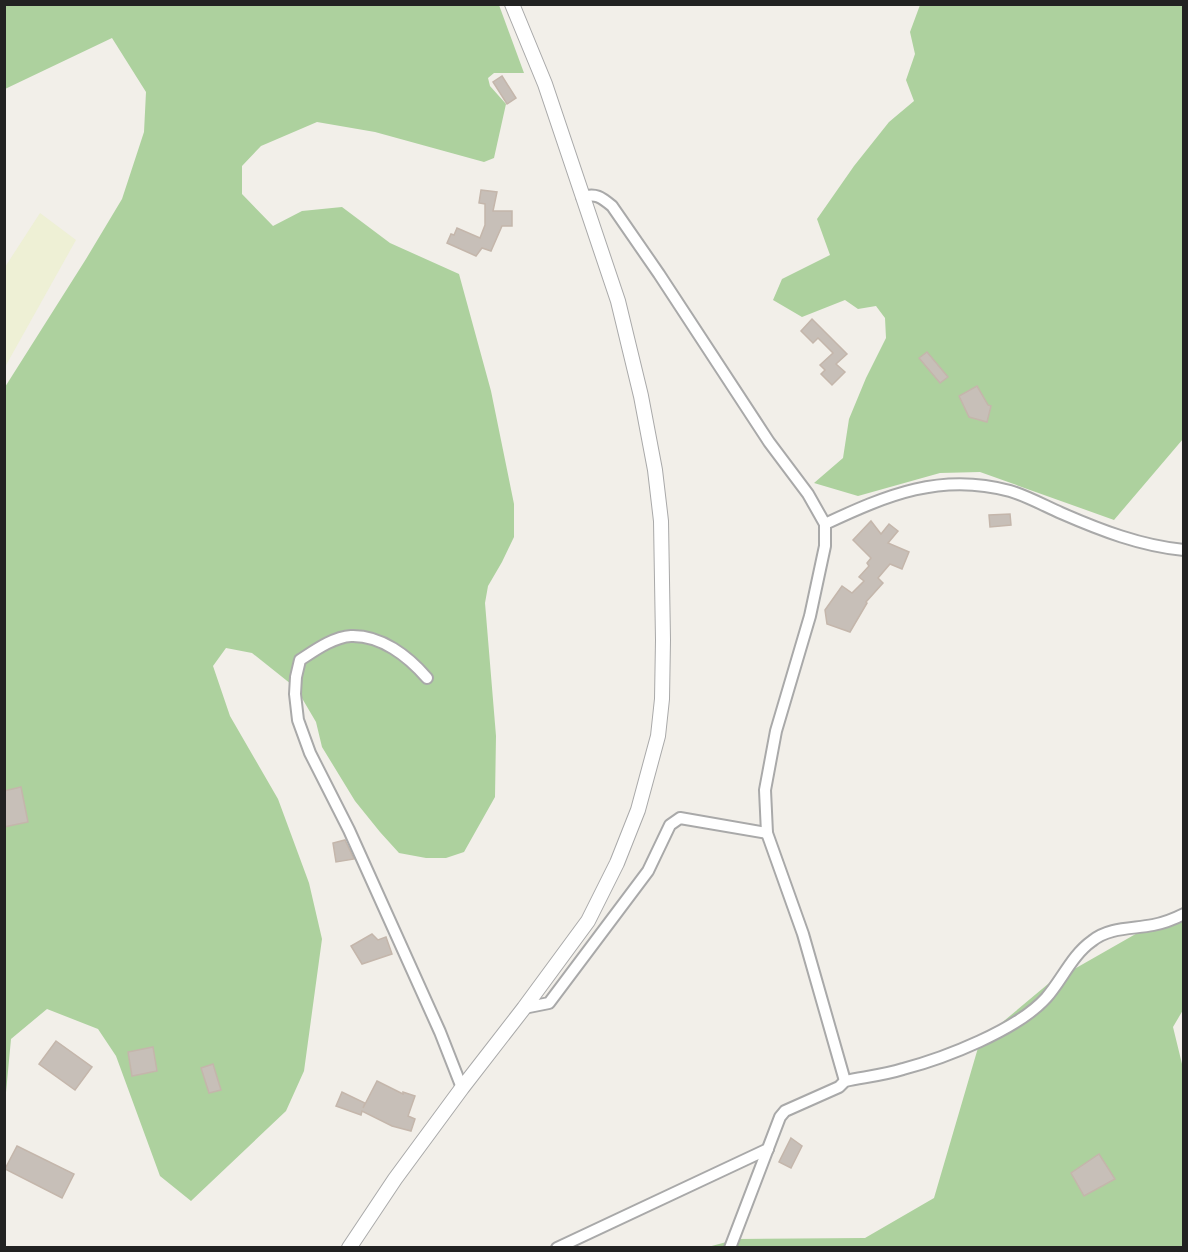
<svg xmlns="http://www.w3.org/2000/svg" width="1188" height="1252" viewBox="0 0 1188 1252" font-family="Barlow,sans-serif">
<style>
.farmland{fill:#eef0d5}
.forest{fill:#add19e}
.building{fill:#c7bfb8;stroke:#c4b6ab;stroke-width:1.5}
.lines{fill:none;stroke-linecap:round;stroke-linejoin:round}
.minor-casing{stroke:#a9a9a9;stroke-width:14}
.tertiary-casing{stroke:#a9a9a9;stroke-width:16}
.minor{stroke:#fff;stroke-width:10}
.tertiary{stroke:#fff;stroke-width:14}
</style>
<rect width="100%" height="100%" fill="#f2efe9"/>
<polygon class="farmland" points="40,213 76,240 5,367 5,267"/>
<g class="forest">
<polygon points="5,5 499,5 524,73 494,73 488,78 490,86 506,104 494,158 484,162 375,132 317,122 261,146 242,166 242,194 273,226 302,211 342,207 390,243 459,274 491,391 514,504 514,537 502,562 488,586 485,603 496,736 495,797 464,852 446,858 426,858 399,853 380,832 355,801 322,747 316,722 296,688 252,653 226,648 213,666 230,716 278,799 309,883 322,939 304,1071 286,1111 191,1201 160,1176 116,1056 98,1029 47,1009 11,1039 5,1103 5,387 86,259 122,199 144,132 146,92 112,38 5,89"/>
<polygon points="920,5 1183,5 1183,439 1114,520 980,472 940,473 858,496 814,483 843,458 849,419 866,378 886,338 885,318 876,306 858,309 845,300 802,317 773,300 782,279 830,255 817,219 854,166 889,122 914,101 906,80 915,54 910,32"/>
<polygon points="1183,907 1183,1010 1173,1027 1183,1068 1183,1247 704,1248 738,1239 865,1238 934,1198 980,1041 1048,984"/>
</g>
<g class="building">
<polygon points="502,76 516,98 507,104 493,82"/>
<polygon points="481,190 497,192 493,211 512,211 512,226 502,226 491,251 482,248 476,256 447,243 451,234 454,235 457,228 480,238 485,225 485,204 479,203"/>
<polygon points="812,319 847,354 836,364 845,372 832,385 821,374 825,370 820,365 833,353 818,338 813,343 801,331"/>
<polygon points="927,352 948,377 940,383 919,358"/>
<polygon points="977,386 988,405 991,406 987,422 969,417 959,396"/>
<polygon points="1010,514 1011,525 990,527 989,515"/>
<polygon points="871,521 881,534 889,524 898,531 888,543 909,552 902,569 890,564 878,578 883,583 866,602 867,603 850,632 827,624 825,610 842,586 852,593 864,581 859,577 869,566 867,563 871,558 853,540"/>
<polygon points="21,787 28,822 4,827 4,791"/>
<polygon points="345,840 354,859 336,862 333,843"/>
<polygon points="372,934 378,940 386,937 392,954 362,964 351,946"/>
<polygon points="56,1041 92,1067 75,1090 39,1064"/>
<polygon points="153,1047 157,1071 132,1076 128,1052"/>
<polygon points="213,1064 221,1090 209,1093 201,1068"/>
<polygon points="377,1081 403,1094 403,1092 415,1096 408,1116 415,1119 411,1131 392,1126 362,1111 361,1115 336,1106 342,1092 365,1103 363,1108"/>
<polygon points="791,1138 802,1146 791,1168 779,1162"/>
<polygon points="17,1146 74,1174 62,1198 5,1169"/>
<polygon points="1099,1154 1115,1179 1084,1196 1071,1173"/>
</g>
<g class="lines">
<g class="minor-casing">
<g id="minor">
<path d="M582,197C596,193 601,197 612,206L659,274L769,442L808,494L825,524V546L810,616L776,731L765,790L767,833L803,934L845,1081"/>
<path d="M825,524C887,495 941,472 1010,491C1027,496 1045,506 1061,513C1100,530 1141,546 1184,550"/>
<path d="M427,678C408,656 381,635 351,636C333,637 314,651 300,660L296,677L295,694L298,720L310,753L349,830L440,1032L462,1088"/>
<polyline points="524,1008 549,1003 648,871 670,825 680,818 767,833"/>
<polyline points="557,1248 768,1149"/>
<path d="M730,1248L780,1117L785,1111L839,1087L845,1081C864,1077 884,1075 903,1069C945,1058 1017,1030 1046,998C1062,980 1072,955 1092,941C1109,927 1133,929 1153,925C1164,923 1174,919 1184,914"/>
</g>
</g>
<g class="tertiary-casing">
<polyline id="tertiary" points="349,1248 395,1179 462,1088 524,1008 588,921 617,863 638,810 658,736 662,699 663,640 661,521 655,470 641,396 618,301 545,84 512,4"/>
</g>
<use href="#minor" class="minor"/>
<use href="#tertiary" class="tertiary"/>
</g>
<rect width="1188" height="1252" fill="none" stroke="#222222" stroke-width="12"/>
</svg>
